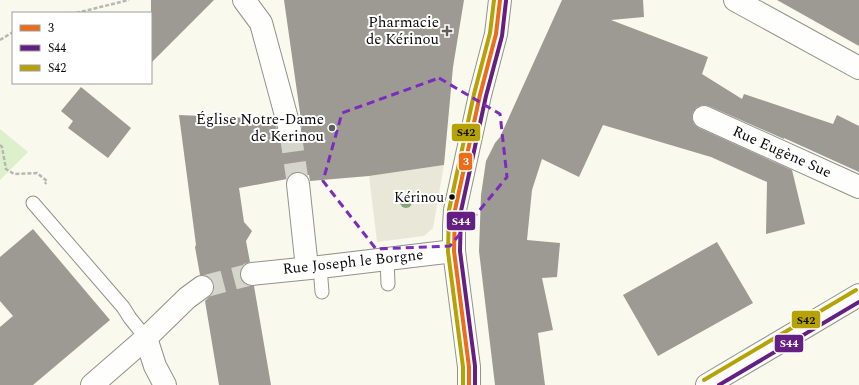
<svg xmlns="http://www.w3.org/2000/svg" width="859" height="385" viewBox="0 0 859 385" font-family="Spectral,serif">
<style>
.green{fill:#dcf0cc}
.plaza{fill:#e9e8d8}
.building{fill:#9c9a93}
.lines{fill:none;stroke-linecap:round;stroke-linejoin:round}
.minor-tunnel{stroke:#d5d5cb;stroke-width:22;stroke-dasharray:22 11;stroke-linecap:butt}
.service-casing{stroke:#92928c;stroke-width:15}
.minor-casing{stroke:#92928c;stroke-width:24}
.tertiary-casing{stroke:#92928c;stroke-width:24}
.path{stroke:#b7b7b5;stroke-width:2.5;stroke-dasharray:4 2;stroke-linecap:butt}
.service{stroke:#fefefc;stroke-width:13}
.minor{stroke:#fefefc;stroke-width:22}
.tertiary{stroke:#fefefc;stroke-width:22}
.bus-1-casing{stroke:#fff;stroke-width:7}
.bus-2-casing{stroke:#fff;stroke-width:7}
.bus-3-casing{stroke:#fff;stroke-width:7}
.bus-1{stroke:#ed6c18;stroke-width:4}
.bus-2{stroke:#651f82;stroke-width:4}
.bus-3{stroke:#b6a303;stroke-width:4}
.tree{fill:#81a679}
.marked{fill:none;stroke:#7b2cbf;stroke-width:3;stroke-dasharray:8 5;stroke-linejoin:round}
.poi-dot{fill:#5e5e59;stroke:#fff;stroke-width:1.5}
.bus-dot{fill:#0a0a0a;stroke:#fff;stroke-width:1.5}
.labels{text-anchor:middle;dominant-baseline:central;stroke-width:4;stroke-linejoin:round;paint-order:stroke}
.bus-label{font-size:14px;fill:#0a0a0a;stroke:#fff;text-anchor:end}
.poi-label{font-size:15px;fill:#0a0a0a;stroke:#fff;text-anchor:end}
.street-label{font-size:15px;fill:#0a0a0a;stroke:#fff}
.line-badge{stroke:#fff;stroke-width:1.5}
.badge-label{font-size:11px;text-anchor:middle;font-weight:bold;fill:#fff}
.pale-badge-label{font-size:11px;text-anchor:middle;font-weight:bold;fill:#111}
</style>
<rect width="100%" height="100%" fill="#f9f9ed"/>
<polygon class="green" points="0,129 28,152 0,180"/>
<polygon class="plaza" points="444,165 433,228 424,236 377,242 369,176"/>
<g class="building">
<polygon points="151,0 214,0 151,63"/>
<polygon points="284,0 464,0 453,67 444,165 369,176 310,181 309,175 306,175 303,172 296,172 290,174 287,179 239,188 244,222 252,231 246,241 250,262 244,264 241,269 240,276 242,282 247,285 254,286 271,385 219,385 205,301 209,297 213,292 214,285 212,280 207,276 200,275 195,247 196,245 179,115 274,119 278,133 282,139 287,142 293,142 299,138 302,133 302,127 300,120 301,120"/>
<polygon points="562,0 643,0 644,17 611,20 708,57 702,74 742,99 744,94 833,124 837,115 859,126 859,172 784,138 784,139 709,106 703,105 697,107 693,112 692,118 694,124 699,128 792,170 805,224 766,234 767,182 711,157 603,125 579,177 542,159 532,190 527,240 560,243 557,277 542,278 553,330 538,333 545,385 495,385 479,251 481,195 486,161 495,143 500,137"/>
<polygon points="777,0 859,0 859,46"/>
<polygon points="81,87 131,128 108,158 68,128 73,121 61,111"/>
<polygon points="33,229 110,320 33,385 0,385 0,327 13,316 0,301 0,257"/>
<polygon points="717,242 753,303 658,356 623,295"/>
</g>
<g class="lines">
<g class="minor-tunnel">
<polyline points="290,130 298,184"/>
<polyline points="202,287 252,274"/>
</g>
<g class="service-casing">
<g id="service">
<polyline points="33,203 123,307 130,318 146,338"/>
<polyline points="387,259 388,284"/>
<polyline points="320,267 322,292"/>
</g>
</g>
<g class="minor-casing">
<g id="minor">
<polyline points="244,0 261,23 290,130"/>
<polyline points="735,0 859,68"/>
<polyline points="704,117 859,187"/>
<polyline points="298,184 307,268"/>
<polyline points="252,274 320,267 454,251"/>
<polyline points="146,338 155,366 165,385"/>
<polyline points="92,385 146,338 187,298 202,287"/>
<polyline points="707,385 859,295"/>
</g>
</g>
<g class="tertiary-casing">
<polyline id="tertiary" points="469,385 469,367 454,251 454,226 455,210 480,95 496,34 500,0"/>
</g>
<g class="path">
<polyline points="76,13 129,0"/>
<polyline points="0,40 13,32"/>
<polyline points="0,145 2,147 6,169 14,174 37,173 47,181 45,184"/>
</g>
<use href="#service" class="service"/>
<use href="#minor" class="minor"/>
<use href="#tertiary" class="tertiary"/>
<g class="bus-1-casing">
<polyline id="bus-1" points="469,385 469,367 454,251 455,210 480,95 496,34 500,0"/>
</g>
<g class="bus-2-casing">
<g id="bus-2">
<polyline points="475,385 475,366 460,251 461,211 486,96 502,36 506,1"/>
<polyline points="719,385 859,302"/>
</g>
</g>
<g class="bus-3-casing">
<g id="bus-3">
<polyline points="704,380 856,290"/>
<polyline points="463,385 463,367 448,252 449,210 474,94 490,33 494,0"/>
</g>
</g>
<use href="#bus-1" class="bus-1"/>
<use href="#bus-2" class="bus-2"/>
<use href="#bus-3" class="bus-3"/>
</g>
<circle class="tree" cx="406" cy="202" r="6"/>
<path class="marked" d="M439,78L500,114L507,177L450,246L376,249L323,181L342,113Z"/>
<g class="poi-dot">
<path d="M445 25h4v4h4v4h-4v4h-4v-4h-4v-4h4z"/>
<circle cx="332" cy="128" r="4"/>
</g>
<circle class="bus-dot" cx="452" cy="197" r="3.5"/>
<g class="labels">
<g class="bus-label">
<text x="444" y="197">Kérinou</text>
</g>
<g class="poi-label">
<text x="439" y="22">Pharmacie<tspan x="439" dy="17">de Kérinou</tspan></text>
<text x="324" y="119">Église Notre-Dame<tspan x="324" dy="17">de Kerinou</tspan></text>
</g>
<g class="street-label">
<text transform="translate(782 152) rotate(24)">Rue Eugène Sue</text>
<text transform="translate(353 262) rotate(-6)">Rue Joseph le Borgne</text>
</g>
</g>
<g class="line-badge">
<rect x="451" y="123" width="30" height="19" rx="4" fill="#b6a303"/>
<rect x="458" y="152" width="15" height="19" rx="4" fill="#ed6c18"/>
<rect x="446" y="211" width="30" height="20" rx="4" fill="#651f82"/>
<rect x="791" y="310" width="30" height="19" rx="4" fill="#b6a303"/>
<rect x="774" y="334" width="30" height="19" rx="4" fill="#651f82"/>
</g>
<g class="badge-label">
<text x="466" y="165">3</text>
<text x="461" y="225">S44</text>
<text x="789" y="347">S44</text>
</g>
<g class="pale-badge-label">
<text x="466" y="136">S42</text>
<text x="806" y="324">S42</text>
</g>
<rect x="12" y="12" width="140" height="72" fill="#ffffff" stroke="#9d9d9d"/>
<rect x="20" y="25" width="20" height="6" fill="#ed6c18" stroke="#9d9d9d"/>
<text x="48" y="32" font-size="12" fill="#0a0a0a">3</text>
<rect x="20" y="45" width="20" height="6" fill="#651f82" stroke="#9d9d9d"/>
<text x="48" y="52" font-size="12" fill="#0a0a0a">S44</text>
<rect x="20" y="65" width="20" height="6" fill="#b6a303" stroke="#9d9d9d"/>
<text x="48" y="72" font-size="12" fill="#0a0a0a">S42</text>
</svg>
